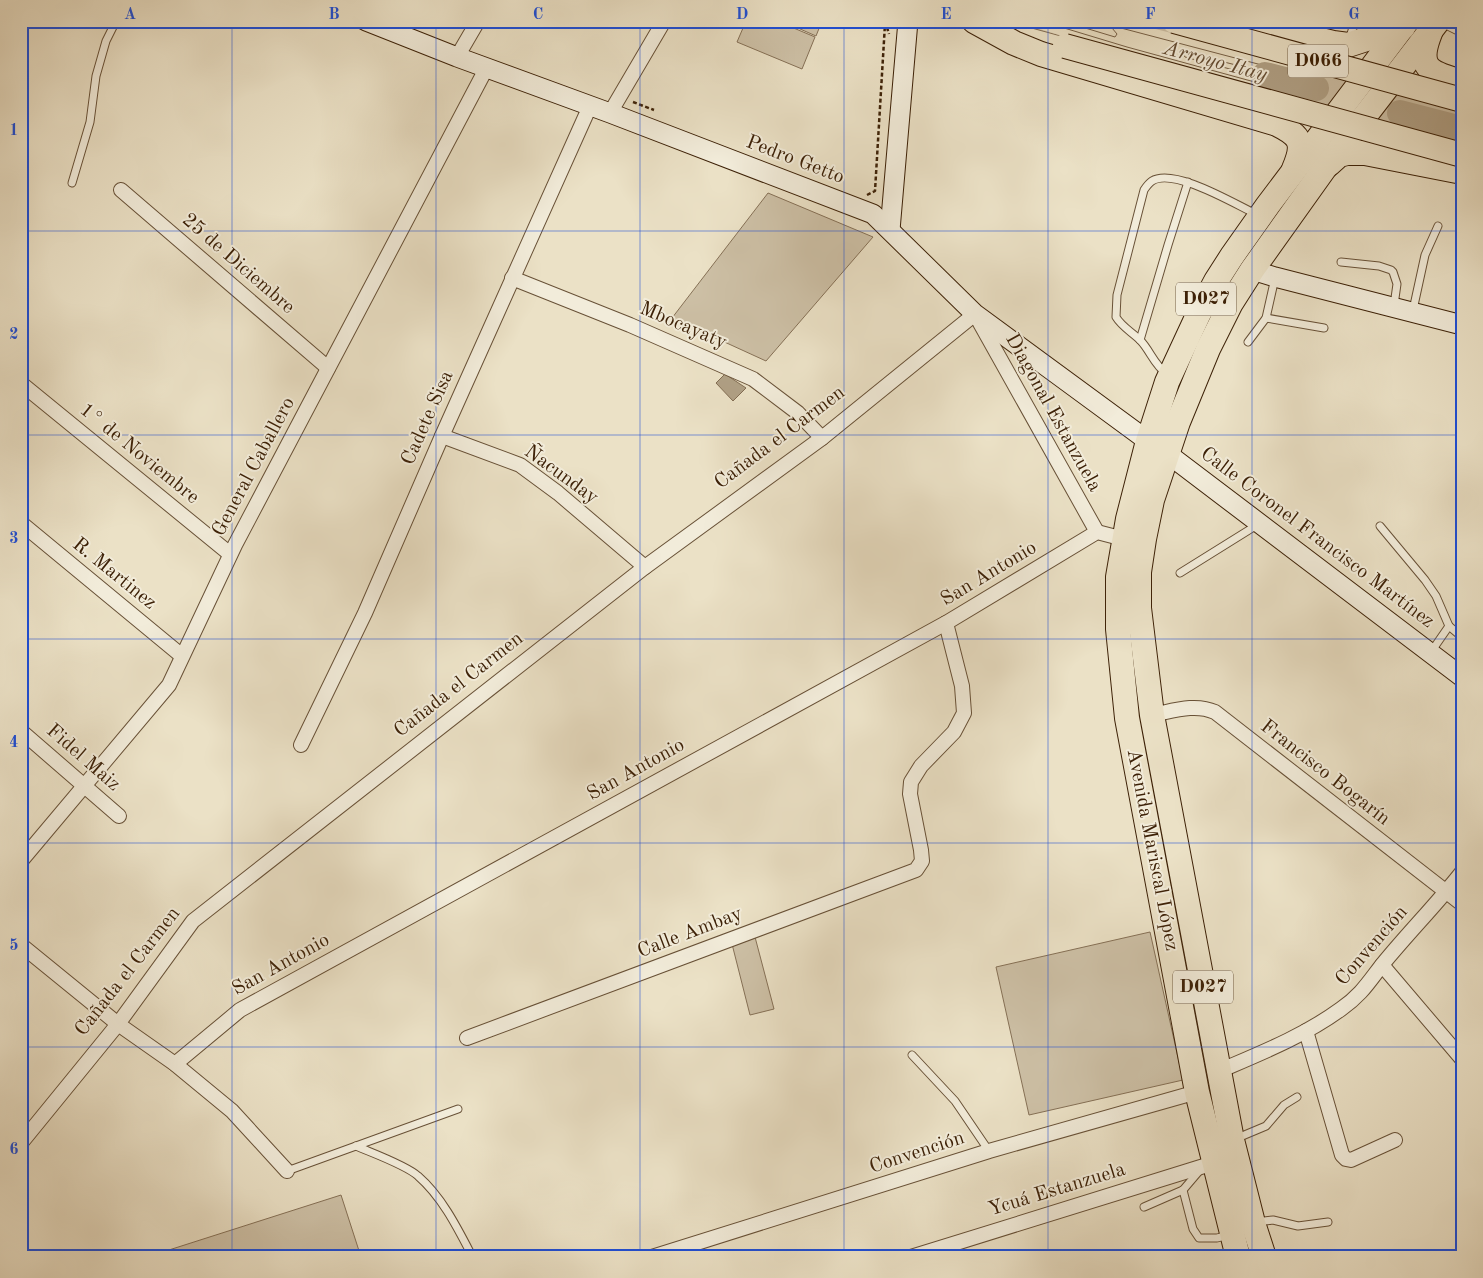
<svg xmlns="http://www.w3.org/2000/svg" width="1483" height="1278" viewBox="0 0 1483 1278" font-family="'Old Standard TT',serif">
<style>
.green{fill:#cdc0a6;stroke:#857056}
.water{fill:#b0a085;stroke:#826d53}
.pier{fill:#ebe1c6}
.lines{fill:none;stroke-linecap:round;stroke-linejoin:round}
.shore{stroke:#766046;stroke-width:1}
.river{stroke:#b0a085;stroke-width:26}
.lane-casing{stroke:#685137;stroke-width:9}
.street-casing{stroke:#685137;stroke-width:16}
.secondary-casing{stroke:#3d2107;stroke-width:21}
.highway-casing{stroke:#3d2107;stroke-width:26}
.path{stroke:#3d2107;stroke-width:2.5;stroke-dasharray:4 2.5;stroke-linecap:butt}
.lane{stroke:#f2ecda;stroke-width:7}
.street{stroke:#f2ecda;stroke-width:14}
.secondary{stroke:#f2ecda;stroke-width:19}
.highway{stroke:#ebe1c6;stroke-width:24}
.highway-bridge-casing{stroke:#3d2107;stroke-width:26;stroke-linecap:butt}
.highway-bridge{stroke:#ebe1c6;stroke-width:24}
.grid{fill:none;stroke:#1d4ed8;stroke-width:1;stroke-opacity:0.55}
.labels{text-anchor:middle;dominant-baseline:central;stroke-width:4;stroke-linejoin:round;paint-order:stroke}
.shield{fill:#f2ecda;stroke:#735e46;stroke-width:1}
.shield-label{font-size:19px;font-weight:bold;fill:#3d2107}
.street-label{font-size:20px;fill:#3d2107;stroke:#f2ecda}
.water-label{font-size:21px;font-style:italic;fill:#654d33;stroke:#f2ecda}
.neatline{fill:none;stroke:#1d4ed8;stroke-width:2}
.grid-label{font-size:16px;text-anchor:middle;font-weight:bold;fill:#1d4ed8}
</style>
<rect width="100%" height="100%" fill="#ebe1c6"/>
<filter id="stains"><feTurbulence type="fractalNoise" baseFrequency=".004" numOctaves="4"/><feColorMatrix values="0 0 0 0 .2 0 0 0 0 .09 0 0 0 0 .02 0 0 0 .5 -.17"/></filter>
<radialGradient id="worn" r=".72"><stop offset=".6" stop-color="#630" stop-opacity="0"/><stop offset="1" stop-color="#630" stop-opacity=".3"/></radialGradient>
<g class="green">
<polygon points="746,21 777,21 815,37 802,69 737,42"/>
<polygon points="782,21 822,21 816,36"/>
<polygon points="1006,21 1021,21 1122,52 1122,21 1141,21 1348,80 1327,109"/>
<polygon points="1394,93 1462,111 1462,145 1373,120"/>
<polygon points="768,193 873,237 766,361 672,318"/>
<polygon points="1150,932 1183,1080 1029,1115 996,967"/>
<polygon points="755,937 774,1009 750,1015 732,944"/>
<polygon points="341,1195 361,1257 147,1257"/>
</g>
<polygon class="water" points="725,374 746,388 733,401 716,383"/>
<g class="pier">
<polygon points="1021,21 1124,21 1254,54 1306,69 1307,71 1299,99 1125,55 1023,24"/>
<polygon points="1429,108 1462,116 1462,141 1417,129 1416,127"/>
</g>
<g class="lines">
<g class="shore">
<polyline points="1041,21 1127,47 1291,92 1293,90 1297,76 1296,74 1121,28 1118,26 1117,21"/>
<polyline points="1062,21 1115,37 1117,34 1112,28 1111,21"/>
<polygon points="1184,52 1288,78 1289,82 1286,84 1185,57 1183,54"/>
<polyline points="1462,123 1433,116 1428,123 1430,125 1462,134"/>
</g>
<g class="river">
<polyline points="1265,75 1316,88"/>
<polyline points="1400,113 1462,129"/>
</g>
<g class="lane-casing">
<g id="lane">
<polyline points="1442,23 1462,33"/>
<polyline points="1349,40 1355,21"/>
<polyline points="72,183 90,122 96,76 106,41 116,21"/>
<polyline points="1341,262 1379,266 1391,270 1393,272 1397,284 1394,305"/>
<polyline points="1413,310 1425,255 1438,226"/>
<polyline points="1266,318 1324,328"/>
<polyline points="1140,340 1168,245 1188,182"/>
<polyline points="1248,342 1266,318 1275,278"/>
<path d="M1167,374C1154,365 1150,350 1140,340C1132,332 1122,327 1116,317L1117,295L1144,190C1146,187 1149,183 1152,181C1174,167 1236,205 1258,215"/>
<polyline points="1380,526 1425,580 1436,596 1449,626"/>
<polyline points="1180,573 1257,525"/>
<polyline points="1431,652 1449,626 1462,637"/>
<polyline points="912,1055 955,1101 989,1151"/>
<polyline points="1235,1139 1266,1126 1284,1105 1297,1097"/>
<path d="M356,1146C372,1153 406,1165 418,1176C441,1196 456,1225 470,1252"/>
<polyline points="287,1171 458,1109"/>
<polyline points="1183,1190 1193,1229 1199,1238 1217,1238 1229,1235"/>
<polyline points="1144,1207 1183,1190 1200,1170"/>
<polyline points="1256,1222 1273,1220 1298,1226 1328,1222"/>
</g>
</g>
<g class="street-casing">
<g id="street">
<polyline points="457,57 478,21"/>
<polyline points="610,113 664,21"/>
<polyline points="121,190 328,368"/>
<polyline points="512,278 630,325 753,379 798,413 822,438"/>
<polyline points="23,385 230,554"/>
<polyline points="442,436 520,465 558,493 645,567"/>
<polyline points="21,523 182,656"/>
<path d="M1152,715C1173,711 1195,703 1215,712L1462,904"/>
<polyline points="21,731 119,816"/>
<polyline points="301,745 365,613 442,436 590,106"/>
<polyline points="21,861 169,685 235,545 487,67"/>
<polyline points="21,945 118,1024 175,1064 232,1111 287,1171"/>
<polyline points="1382,965 1462,1059"/>
<polyline points="1306,1031 1342,1155 1346,1159 1351,1160 1395,1140"/>
<polyline points="467,1038 916,870 922,861 921,850 910,794 911,782 921,766 954,732 964,713 962,686 946,623"/>
<polyline points="175,1064 240,1010 946,623 1097,532 1124,539"/>
<path d="M1219,1071C1261,1053 1304,1036 1341,1009C1361,995 1368,983 1382,965C1408,933 1437,904 1462,872"/>
<polyline points="21,1143 118,1024 193,921 645,567 822,438 975,314 1097,532"/>
<polyline points="652,1257 989,1151 1197,1092"/>
<polyline points="911,1257 1204,1166 1215,1161"/>
</g>
</g>
<g class="secondary-casing">
<g id="secondary">
<polyline points="366,21 457,57 610,113 873,214 975,314 1148,441"/>
<polyline points="890,230 908,21"/>
<polyline points="1252,270 1275,277 1462,325"/>
<polyline points="1168,454 1462,677"/>
</g>
</g>
<g class="highway-casing">
<g id="highway">
<path d="M974,21L1014,43L1041,54L1277,124C1301,136 1305,143 1294,169"/>
<polyline points="1248,21 1300,35 1333,43 1348,45 1403,27"/>
<path d="M1430,33C1416,69 1430,73 1462,82"/>
<polyline points="1329,164 1339,155 1347,153 1365,153 1462,172"/>
<polyline points="1238,1257 1197,1092 1127,718 1118,629 1118,577 1128,519 1148,441 1167,382 1199,313 1216,281 1232,256 1268,205 1407,21"/>
<polyline points="1264,1257 1253,1223 1232,1140 1152,715 1139,608 1139,572 1144,539 1152,500 1178,422 1208,349 1231,303 1252,270 1324,169 1438,21"/>
</g>
</g>
<g class="path">
<polyline points="885,21 889,34"/>
<polyline points="633,102 654,110"/>
<polyline points="867,195 875,191 885,24"/>
</g>
<use href="#lane" class="lane"/>
<use href="#street" class="street"/>
<use href="#secondary" class="secondary"/>
<use href="#highway" class="highway"/>
<g class="highway-bridge-casing">
<g id="highway-bridge">
<polyline points="1174,21 1462,100"/>
<polyline points="1065,46 1462,155"/>
</g>
</g>
<use href="#highway-bridge" class="highway-bridge"/>
</g>
<path class="grid" d="M232,21V1257M436,21V1257M640,21V1257M844,21V1257M1048,21V1257M1252,21V1257M21,231H1462M21,435H1462M21,639H1462M21,843H1462M21,1047H1462"/>
<g class="labels">
<g class="shield">
<rect x="1288" y="44.5" width="60" height="33" rx="4"/>
<rect x="1176" y="282.5" width="60" height="33" rx="4"/>
<rect x="1173" y="970.5" width="60" height="33" rx="4"/>
</g>
<g class="shield-label">
<text x="1318" y="61">D066</text>
<text x="1206" y="299">D027</text>
<text x="1203" y="987">D027</text>
</g>
<g class="street-label">
<text transform="translate(795 160) rotate(21)">Pedro Getto</text>
<text transform="translate(238 264) rotate(41)">25 de Diciembre</text>
<text transform="translate(683 326) rotate(23)">Mbocayaty</text>
<text transform="translate(1053 413) rotate(61)">Diagonal Estanzuela</text>
<text transform="translate(428 418) rotate(-66)">Cadete Sisa</text>
<text transform="translate(780 438) rotate(-37)">Cañada el Carmen</text>
<text transform="translate(139 454) rotate(39)">1° de Noviembre</text>
<text transform="translate(254 467) rotate(-62)">General Caballero</text>
<text transform="translate(561 475) rotate(36)">Ñacunday</text>
<text transform="translate(1317 538) rotate(37)">Calle Coronel Francisco Martínez</text>
<text transform="translate(114 574) rotate(39)">R. Martinez</text>
<text transform="translate(989 574) rotate(-31)">San Antonio</text>
<text transform="translate(459 685) rotate(-38)">Cañada el Carmen</text>
<text transform="translate(83 758) rotate(41)">Fidel Maiz</text>
<text transform="translate(636 770) rotate(-29)">San Antonio</text>
<text transform="translate(1325 773) rotate(38)">Francisco Bogarín</text>
<text transform="translate(1152 850) rotate(79)">Avenida Mariscal López</text>
<text transform="translate(690 933) rotate(-21)">Calle Ambay</text>
<text transform="translate(1372 946) rotate(-49)">Convención</text>
<text transform="translate(281 965) rotate(-29)">San Antonio</text>
<text transform="translate(128 972) rotate(-52)">Cañada el Carmen</text>
<text transform="translate(917 1153) rotate(-18)">Convención</text>
<text transform="translate(1057 1190) rotate(-17)">Ycuá Estanzuela</text>
</g>
<g class="water-label">
<text transform="translate(1215 62) rotate(15)">Arroyo Itay</text>
</g>
</g>
<rect width="1483" height="1278" fill="none" stroke="#ebe1c6" stroke-width="55"/>
<rect x="28" y="28" width="1428" height="1222" class="neatline"/>
<g class="grid-label">
<text x="130" y="19">A</text>
<text x="334" y="19">B</text>
<text x="538" y="19">C</text>
<text x="742" y="19">D</text>
<text x="946" y="19">E</text>
<text x="1150" y="19">F</text>
<text x="1354" y="19">G</text>
<text x="14" y="135">1</text>
<text x="14" y="339">2</text>
<text x="14" y="543">3</text>
<text x="14" y="747">4</text>
<text x="14" y="950">5</text>
<text x="14" y="1154">6</text>
</g>
<rect width="100%" height="100%" filter="url(#stains)"/>
<rect width="100%" height="100%" fill="url(#worn)"/>
</svg>
